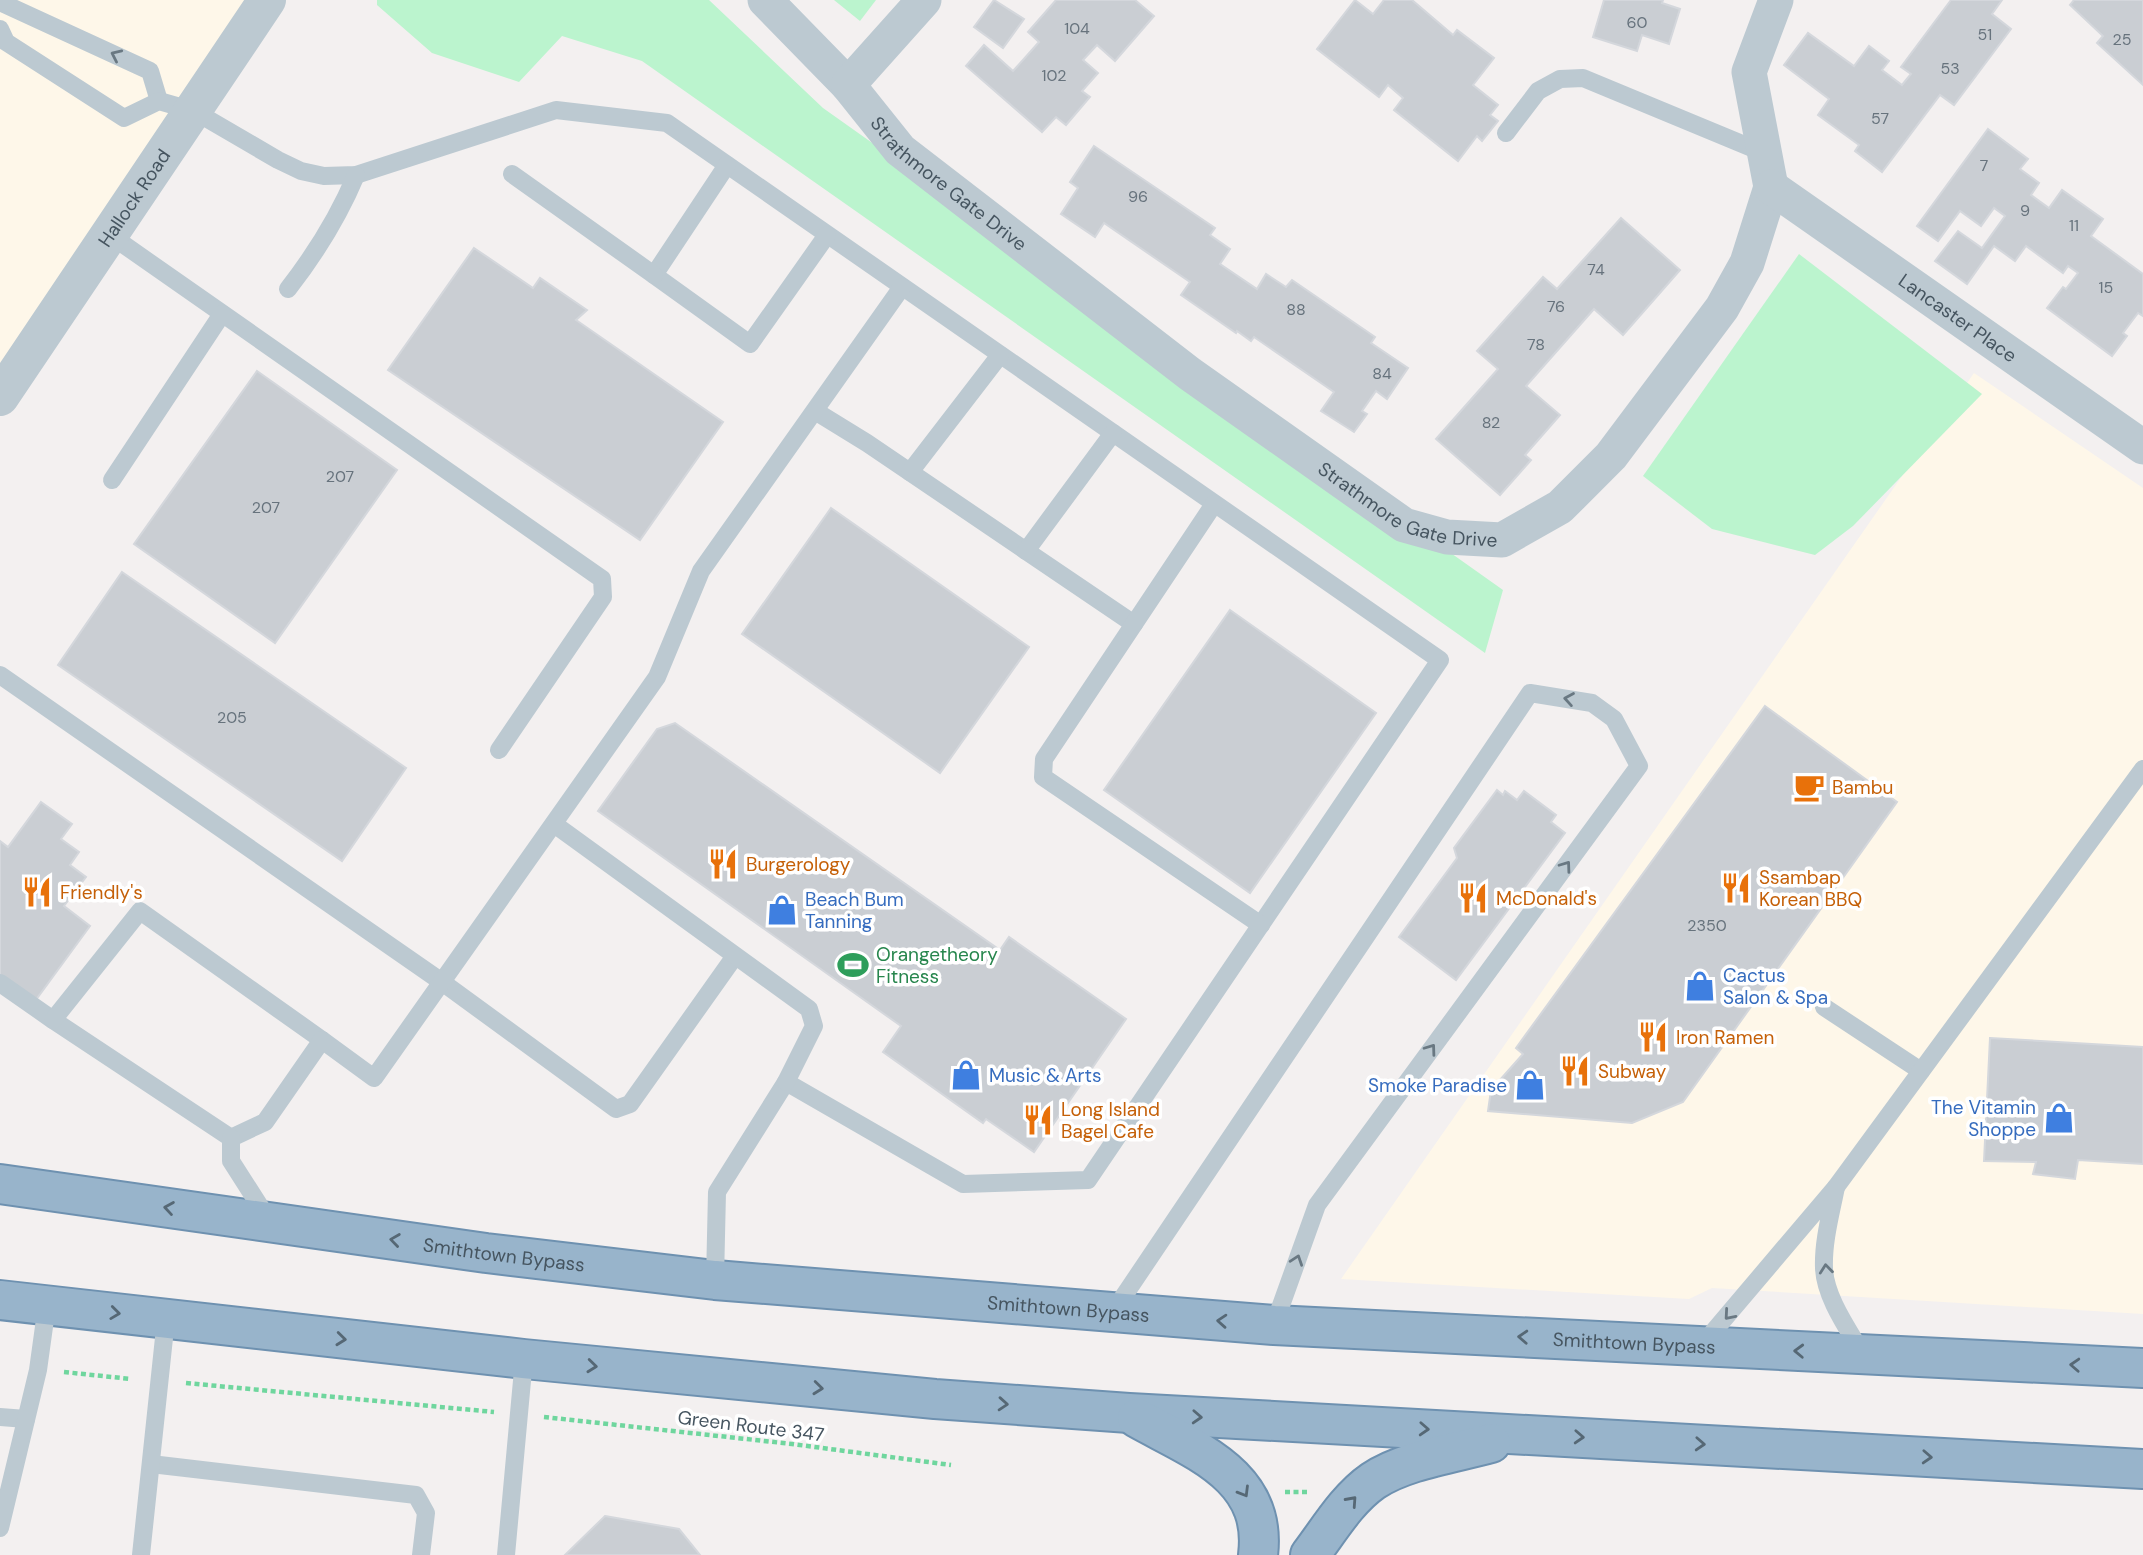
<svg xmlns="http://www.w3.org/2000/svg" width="2143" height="1555" viewBox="0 0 2143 1555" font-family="'DM Sans',sans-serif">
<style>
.commercial{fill:#fef7e9}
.green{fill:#bbf4ce}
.building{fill:#caced3;stroke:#d4d7dc;stroke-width:2}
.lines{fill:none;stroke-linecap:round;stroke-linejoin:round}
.trunk-casing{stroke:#6e91b0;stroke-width:42}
.path{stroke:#6fd69e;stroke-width:4.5;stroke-dasharray:5 3.5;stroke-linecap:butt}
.service{stroke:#bcc9d1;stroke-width:18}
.minor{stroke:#bcc9d1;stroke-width:35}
.tertiary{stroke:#bcc9d1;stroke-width:38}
.trunk{stroke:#98b4cb;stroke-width:38}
.oneway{stroke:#697882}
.oneway2{stroke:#566875}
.labels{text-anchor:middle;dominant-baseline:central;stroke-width:7;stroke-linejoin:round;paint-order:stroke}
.number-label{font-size:16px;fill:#67737d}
.street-label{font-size:19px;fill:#465560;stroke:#fff}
.food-label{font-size:19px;fill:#c56008;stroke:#fff;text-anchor:start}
.shop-label{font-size:19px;fill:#366cbe;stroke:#fff;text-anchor:start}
.leisure-label{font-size:19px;fill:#27864d;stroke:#fff;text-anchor:start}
</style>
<rect width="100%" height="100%" fill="#f3f0f0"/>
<g class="commercial">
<polygon points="0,0 267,0 0,397"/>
<polygon points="1974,373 2143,488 2143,1314 1712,1288 1689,1299 1341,1279"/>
</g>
<g class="green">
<polygon points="377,0 709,0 823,108 1503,590 1485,653 642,61 562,36 519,82 432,53 377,5"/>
<polygon points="834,0 876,0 860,21"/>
<polygon points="1799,254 1982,394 1853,526 1815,555 1712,529 1643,476"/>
</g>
<g class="building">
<polygon points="994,0 1024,19 1003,48 974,27"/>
<polygon points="1056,0 1135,0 1154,16 1115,61 1097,45 1083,60 1098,73 1082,91 1090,97 1066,125 1056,117 1042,132 966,66 984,45 1013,71 1039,42 1028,32"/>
<polygon points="1355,0 1373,14 1384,0 1412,0 1453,35 1457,30 1494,58 1473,85 1498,105 1490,115 1498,121 1482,141 1477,136 1458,161 1394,110 1403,98 1388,85 1379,97 1317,49"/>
<polygon points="1604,0 1663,0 1662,3 1680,9 1669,44 1642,35 1637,51 1593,37"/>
<polygon points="1951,0 2002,0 1992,14 2011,29 1954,105 1940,95 1882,172 1855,151 1859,145 1818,115 1829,99 1784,65 1808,33 1854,66 1869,46 1889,61 1882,70 1902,85 1911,74 1901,67"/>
<polygon points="2074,0 2143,0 2143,85 2097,43 2103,36 2070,5"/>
<polygon points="1988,129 2028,159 2020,169 2039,183 2031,195 2049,208 2062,190 2103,219 2091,236 2143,274 2143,316 2138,313 2123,333 2127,336 2112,356 2047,308 2063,287 2066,289 2078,273 2068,266 2063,273 2026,246 2015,261 1994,246 1967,284 1935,261 1958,231 1982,248 2005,216 1994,208 1981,226 1960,211 1938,241 1917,226"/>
<polygon points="1094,146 1215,228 1210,235 1230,249 1220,264 1257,289 1266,274 1286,287 1292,280 1375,337 1371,343 1408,368 1387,399 1376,391 1362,411 1367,414 1354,432 1321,411 1334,392 1254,337 1251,341 1237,331 1236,333 1181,295 1190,282 1104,223 1095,237 1061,214 1078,188 1070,182"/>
<polygon points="1621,218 1680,270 1623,335 1594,309 1526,386 1560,415 1525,455 1531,460 1500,495 1436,439 1498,369 1477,351 1543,277 1557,289"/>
<polygon points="474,248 533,288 540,278 587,310 576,320 723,422 640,540 388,370"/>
<polygon points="257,371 397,470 275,643 134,544"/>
<polygon points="831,508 1029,647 940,773 742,634"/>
<polygon points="122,572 406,768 342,861 58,665"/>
<polygon points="1230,610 1376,713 1250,893 1104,790"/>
<polygon points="1765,706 1897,802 1683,1102 1632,1123 1488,1111 1491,1090 1523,1054 1516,1048"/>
<polygon points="675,723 1000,950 1009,937 1126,1019 1034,1152 986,1119 983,1123 883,1052 901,1026 598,811 657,729"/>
<polygon points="1497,790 1503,795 1505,791 1517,800 1524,791 1556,815 1551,822 1565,833 1456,980 1399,937 1457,858 1454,848"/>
<polygon points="41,802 72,824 61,839 79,852 70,865 86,877 64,906 90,926 35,1001 0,975 0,841 8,847"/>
<polygon points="1990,1038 2143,1047 2143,1164 2078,1160 2075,1179 2033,1174 2036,1162 1984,1161"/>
<polygon points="605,1516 679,1529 700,1555 565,1555"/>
</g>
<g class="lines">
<g class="trunk-casing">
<g id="trunk">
<path id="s4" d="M0,1184L486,1253L715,1280L1274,1325L2143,1368"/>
<polyline points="0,1300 524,1359 935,1399 1129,1413 2143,1469"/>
<path d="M1137,1418C1194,1450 1268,1475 1258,1555"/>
<path d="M1310,1555C1329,1530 1347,1499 1373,1481C1404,1460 1455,1453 1491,1443"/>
</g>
</g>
<g class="path">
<polyline points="64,1372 131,1379"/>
<polyline points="186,1383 494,1412"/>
<polyline points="544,1417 792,1444 951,1465"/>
<polyline points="1285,1492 1308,1492"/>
</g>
<g class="service">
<polyline points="0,2 150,71 159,101"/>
<polyline points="0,29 6,42 124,118 159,101 194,111 278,160 301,171 324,176 356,175 556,110 667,123 1440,660 1088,1180 963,1184 786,1082 717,1192 715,1280"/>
<polyline points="1506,133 1538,91 1560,79 1583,78 1764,153"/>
<polyline points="727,165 654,275 750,344 827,235"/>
<polyline points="512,174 654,275"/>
<polyline points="110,235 602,579 603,597 499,750"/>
<path d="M288,289C316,253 338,218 356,175"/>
<polyline points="815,411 867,443 1134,624"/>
<polyline points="910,472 1000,355"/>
<polyline points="112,480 222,314"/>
<polyline points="1214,504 1044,759 1043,777 1261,925"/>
<polyline points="1026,551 1113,433"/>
<polyline points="0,675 442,982 616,1109 630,1104 735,956"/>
<polyline points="554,824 809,1009 814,1026 786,1082"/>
<polyline points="0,983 53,1020 231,1138"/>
<polyline points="1824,1007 1921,1071"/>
<polyline points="53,1020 140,911 322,1040"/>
<polyline points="231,1138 265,1122 322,1040 374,1078 657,677 701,571 902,287"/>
<polyline points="231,1138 231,1161 270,1222"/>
<polyline points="1836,1187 2143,769"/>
<polyline points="1113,1312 1530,693 1592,703 1614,719 1639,766 1317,1205 1274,1325"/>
<path d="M1702,1345L1836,1187C1831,1213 1823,1241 1824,1268C1825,1297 1848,1329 1862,1353"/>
<polyline points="0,1417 26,1419"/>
<polyline points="151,1464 416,1495 426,1513 421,1555"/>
<polyline points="0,1528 38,1370 47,1305"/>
<polyline points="141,1555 166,1319"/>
<polyline points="506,1555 524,1359"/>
</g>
<g class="minor">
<polyline points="765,0 848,85"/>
<path id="s1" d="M924,0L848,85L900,150L1190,374L1404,525L1447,537L1502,540L1560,507L1611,456L1722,308L1747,263L1771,187L1749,72L1776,0"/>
<path id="s2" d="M1771,187L2143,447"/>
</g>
<path class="tertiary" id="s3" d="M0,397L267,0"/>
<use href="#trunk" class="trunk"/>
</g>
<defs><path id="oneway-chevron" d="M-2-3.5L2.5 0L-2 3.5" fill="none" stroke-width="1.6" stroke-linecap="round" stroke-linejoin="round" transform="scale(1.75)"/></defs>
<g class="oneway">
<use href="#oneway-chevron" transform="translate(116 55) rotate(-155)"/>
<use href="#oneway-chevron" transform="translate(1569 699) rotate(-170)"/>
<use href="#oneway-chevron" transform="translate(1566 866) rotate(-54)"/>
<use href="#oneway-chevron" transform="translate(1431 1049) rotate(-54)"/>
<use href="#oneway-chevron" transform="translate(1297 1260) rotate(-71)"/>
<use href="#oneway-chevron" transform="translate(1826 1269) rotate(-96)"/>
<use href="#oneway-chevron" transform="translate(1729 1315) rotate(131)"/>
</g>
<g class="oneway2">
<use href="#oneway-chevron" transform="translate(169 1208) rotate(-171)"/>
<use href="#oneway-chevron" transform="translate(395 1240) rotate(-172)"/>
<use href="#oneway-chevron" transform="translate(115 1313) rotate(7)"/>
<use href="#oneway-chevron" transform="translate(1222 1321) rotate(-176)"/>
<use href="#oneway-chevron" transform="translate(1523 1337) rotate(-177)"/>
<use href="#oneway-chevron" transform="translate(341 1339) rotate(6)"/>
<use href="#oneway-chevron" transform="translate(1799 1351) rotate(-178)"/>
<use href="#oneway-chevron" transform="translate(2075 1365) rotate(-177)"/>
<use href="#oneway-chevron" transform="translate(592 1366) rotate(6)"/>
<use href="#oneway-chevron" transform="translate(818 1388) rotate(6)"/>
<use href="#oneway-chevron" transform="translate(1003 1404) rotate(4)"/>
<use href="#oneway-chevron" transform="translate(1197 1417) rotate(3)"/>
<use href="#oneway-chevron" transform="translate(1424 1429) rotate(3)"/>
<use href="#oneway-chevron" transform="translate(1579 1437) rotate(3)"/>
<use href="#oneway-chevron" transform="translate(1700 1444) rotate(3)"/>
<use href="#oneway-chevron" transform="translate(1927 1457) rotate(3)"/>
<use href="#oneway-chevron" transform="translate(1244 1492) rotate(59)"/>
<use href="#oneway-chevron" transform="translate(1352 1501) rotate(-48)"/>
</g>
<defs>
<g id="cafe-bare" transform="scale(2.415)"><path d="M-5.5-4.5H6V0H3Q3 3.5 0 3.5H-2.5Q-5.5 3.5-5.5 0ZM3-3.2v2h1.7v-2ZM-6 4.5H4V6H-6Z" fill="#e8710a" stroke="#fff" stroke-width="2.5" paint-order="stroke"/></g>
<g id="restaurant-bare" transform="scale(2.415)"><path d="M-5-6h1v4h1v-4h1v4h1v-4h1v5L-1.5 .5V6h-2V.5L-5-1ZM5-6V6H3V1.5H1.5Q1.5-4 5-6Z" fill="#e8710a" stroke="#fff" stroke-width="2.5" paint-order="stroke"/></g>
<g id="shop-bare" transform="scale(2.415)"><path d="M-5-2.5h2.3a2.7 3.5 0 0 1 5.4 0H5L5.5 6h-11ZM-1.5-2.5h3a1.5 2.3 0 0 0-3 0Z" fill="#3f7fe0" stroke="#fff" stroke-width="2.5" paint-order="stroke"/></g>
<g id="stadium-bare" transform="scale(2.415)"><path d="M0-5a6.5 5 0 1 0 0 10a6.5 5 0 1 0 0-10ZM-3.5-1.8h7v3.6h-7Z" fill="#2e9e5b" stroke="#fff" stroke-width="2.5" paint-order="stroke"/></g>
</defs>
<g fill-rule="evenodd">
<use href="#cafe-bare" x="1809" y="787"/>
<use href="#restaurant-bare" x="723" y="864"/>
<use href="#restaurant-bare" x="1736" y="888"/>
<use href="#restaurant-bare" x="37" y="892"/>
<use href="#restaurant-bare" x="1473" y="898"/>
<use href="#shop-bare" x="782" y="910"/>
<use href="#stadium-bare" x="853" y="965"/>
<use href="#shop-bare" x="1700" y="986"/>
<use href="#restaurant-bare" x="1653" y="1037"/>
<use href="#restaurant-bare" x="1575" y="1071"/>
<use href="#shop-bare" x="966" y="1075"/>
<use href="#shop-bare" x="1530" y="1085"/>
<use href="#shop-bare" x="2059" y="1118"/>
<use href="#restaurant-bare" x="1038" y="1120"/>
</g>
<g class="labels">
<g class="number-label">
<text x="1637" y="22">60</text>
<text x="1077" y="28">104</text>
<text x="1985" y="34">51</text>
<text x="2122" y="39">25</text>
<text x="1950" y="68">53</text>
<text x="1054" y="75">102</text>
<text x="1880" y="118">57</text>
<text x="1984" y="165">7</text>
<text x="1138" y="196">96</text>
<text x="2025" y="210">9</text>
<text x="2074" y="225">11</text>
<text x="1596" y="269">74</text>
<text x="2106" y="287">15</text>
<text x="1556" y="306">76</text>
<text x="1296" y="309">88</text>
<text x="1536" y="344">78</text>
<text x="1382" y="373">84</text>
<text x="1491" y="422">82</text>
<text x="340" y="476">207</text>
<text x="266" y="507">207</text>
<text x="232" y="717">205</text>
<text x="1707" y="925">2350</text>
</g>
<g class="street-label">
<text stroke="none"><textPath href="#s1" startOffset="256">Strathmore Gate Drive</textPath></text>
<text stroke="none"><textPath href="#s3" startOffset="240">Hallock Road</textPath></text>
<text stroke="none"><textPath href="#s2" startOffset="228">Lancaster Place</textPath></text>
<text stroke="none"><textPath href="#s1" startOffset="822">Strathmore Gate Drive</textPath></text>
<text stroke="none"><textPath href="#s4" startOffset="509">Smithtown Bypass</textPath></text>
<text stroke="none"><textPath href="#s4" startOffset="1076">Smithtown Bypass</textPath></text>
<text stroke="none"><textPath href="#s4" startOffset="1643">Smithtown Bypass</textPath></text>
<text transform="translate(751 1426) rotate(7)">Green Route 347</text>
</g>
<g class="food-label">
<text x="1832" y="787">Bambu</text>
<text x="746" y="864">Burgerology</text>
<text x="1759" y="877">Ssambap<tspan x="1759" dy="22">Korean BBQ</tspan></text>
<text x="60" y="892">Friendly's</text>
<text x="1496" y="898">McDonald's</text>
<text x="1676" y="1037">Iron Ramen</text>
<text x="1598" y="1071">Subway</text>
<text x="1061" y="1109">Long Island<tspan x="1061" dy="22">Bagel Cafe</tspan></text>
</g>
<g class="shop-label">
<text x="805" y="899">Beach Bum<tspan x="805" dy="22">Tanning</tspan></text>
<text x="1723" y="975">Cactus<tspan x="1723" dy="22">Salon &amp; Spa</tspan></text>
<text x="989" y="1075">Music &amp; Arts</text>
<text x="1507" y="1085" text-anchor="end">Smoke Paradise</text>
<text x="2036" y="1107" text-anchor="end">The Vitamin<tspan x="2036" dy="22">Shoppe</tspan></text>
</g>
<g class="leisure-label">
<text x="876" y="954">Orangetheory<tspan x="876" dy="22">Fitness</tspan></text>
</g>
</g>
</svg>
